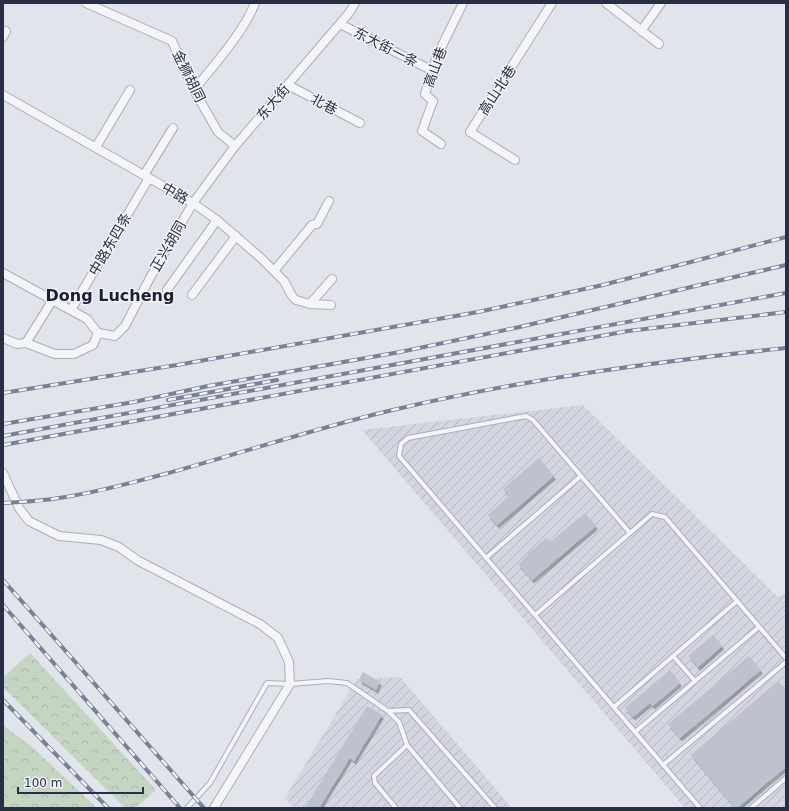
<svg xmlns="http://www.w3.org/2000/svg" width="789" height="811" viewBox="0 0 789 811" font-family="'DejaVu Sans','Noto Sans SC',sans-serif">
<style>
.industrial{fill:url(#industrial-furrows)}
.forest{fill:url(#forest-crowns)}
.building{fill:#bec2ce;filter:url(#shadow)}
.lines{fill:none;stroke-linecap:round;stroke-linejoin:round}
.lane-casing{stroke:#aaaeb9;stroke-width:6}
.street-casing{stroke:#aaaeb9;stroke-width:10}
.lane{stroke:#f4f5f9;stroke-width:4}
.street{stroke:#f4f5f9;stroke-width:8}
.rail-casing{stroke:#798196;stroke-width:4}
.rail{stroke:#f1f3f8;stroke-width:2.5;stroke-dasharray:8;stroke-linecap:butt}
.labels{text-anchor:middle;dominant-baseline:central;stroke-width:3;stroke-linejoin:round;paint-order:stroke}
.street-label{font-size:14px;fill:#282f44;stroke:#f1f3f8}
.quarter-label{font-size:16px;font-weight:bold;fill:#1a2035;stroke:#f1f3f8}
</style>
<defs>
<pattern id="industrial-furrows" width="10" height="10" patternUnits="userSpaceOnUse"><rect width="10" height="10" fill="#d3d6e0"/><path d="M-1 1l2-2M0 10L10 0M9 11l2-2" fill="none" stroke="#b5b8c1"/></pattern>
<pattern id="forest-crowns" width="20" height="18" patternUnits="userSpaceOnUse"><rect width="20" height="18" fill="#c4d5c2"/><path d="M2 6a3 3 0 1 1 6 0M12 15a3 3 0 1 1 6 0" fill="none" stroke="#a8b7a8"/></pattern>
<filter id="shadow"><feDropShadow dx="2" dy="3.5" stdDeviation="0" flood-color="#0004"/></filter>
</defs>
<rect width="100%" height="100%" fill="#e1e4eb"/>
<g class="industrial">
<polygon points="583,405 778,597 786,593 786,808 685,808 362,430"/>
<polygon points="400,677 512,808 294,808 285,798 357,679"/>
</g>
<g class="forest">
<polygon points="30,653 156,790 135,808 125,808 3,687 3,677"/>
<polygon points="3,725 31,746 97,808 3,808"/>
</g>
<g class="building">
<polygon points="539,458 554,476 497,525 488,515 509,496 503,489"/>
<polygon points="585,513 596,526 532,580 518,564 528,555 527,554 546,538 550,542"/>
<polygon points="713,635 722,646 698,667 688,656"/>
<polygon points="749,656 761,670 680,738 668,724"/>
<polygon points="670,670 680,683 653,706 650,703 633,717 625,708"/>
<polygon points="363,672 380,682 376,690 359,680"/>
<polygon points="778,681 786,690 786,767 737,808 735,808 691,755"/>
<polygon points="367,706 382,715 354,761 350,758 319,808 305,808"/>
</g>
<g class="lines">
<g class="lane-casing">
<g id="lane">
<polyline points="630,533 533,420 526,416 408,438 401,444 399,456 700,808"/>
<polyline points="486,558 581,476"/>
<polyline points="535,615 652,514 665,517 786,658"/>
<polyline points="673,656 695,681"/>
<polyline points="614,707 737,601"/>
<polyline points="388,711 409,710 495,808"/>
<polyline points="635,732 759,627"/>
<polyline points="663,765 786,662"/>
<polyline points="187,808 210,783 267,683 290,684 328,681 347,683 388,711 399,722 407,745 460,808"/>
<polyline points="396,808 375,783 374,776 407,745"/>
<polyline points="751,808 786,778"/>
</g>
</g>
<g class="street-casing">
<g id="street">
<polyline points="86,3 172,41 194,90 218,132 235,146"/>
<polyline points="606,3 659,44"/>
<polyline points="340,24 433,71"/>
<polyline points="641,31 661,3"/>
<polyline points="3,37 6,31"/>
<polyline points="288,85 360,123"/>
<path d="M194,90C214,65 244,32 255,3"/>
<polyline points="3,95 193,203 217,220 262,259 284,281 292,296 296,300 310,304 331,305"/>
<polyline points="441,144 422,131 433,101 425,94 437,56 463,3"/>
<polyline points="96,147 130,90"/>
<polyline points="515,160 470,132 552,3"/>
<polyline points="144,175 173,128"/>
<polyline points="274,271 312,225 317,224 329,201"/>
<polyline points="3,273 87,319 98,333"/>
<polyline points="167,290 217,220"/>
<polyline points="192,295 236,236"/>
<polyline points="310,304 332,279"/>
<polyline points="71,310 149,178"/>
<polyline points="98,333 115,336 125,326 152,274 193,203 235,146 349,13 355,3"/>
<polyline points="3,338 17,344 26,343 55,354 74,354 93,345 98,333"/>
<polyline points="26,343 52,301"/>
<polyline points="3,473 19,508 29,521 59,536 101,540 119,547 137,560 260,624 278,638 289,662 290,684 214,808"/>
</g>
</g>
<use href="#lane" class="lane"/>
<use href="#street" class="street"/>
<g class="rail-casing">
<g id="rail">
<polyline points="3,393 177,365 478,312 603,285 786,237"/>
<polyline points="168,400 277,380"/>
<polyline points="3,424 134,402 208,386 400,352 515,328 786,265"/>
<polyline points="3,436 786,293"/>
<polyline points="3,445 628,331 786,312"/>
<path d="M3,503C22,502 41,501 59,498C95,493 130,483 165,474C242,453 319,427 397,409C525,379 655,362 786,348"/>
<polyline points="3,580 204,808"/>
<polyline points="3,605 180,808"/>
<polyline points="3,700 108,808"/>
</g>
</g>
<use href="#rail" class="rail"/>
</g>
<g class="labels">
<g class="street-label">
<text transform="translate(386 47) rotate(27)">东大街一条</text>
<text transform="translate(435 67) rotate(-70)">高山巷</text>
<text transform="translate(189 76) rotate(64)">金狮胡同</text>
<text transform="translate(497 90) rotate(-57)">高山北巷</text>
<text transform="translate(273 102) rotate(-49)">东大街</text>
<text transform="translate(324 104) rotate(28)">北巷</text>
<text transform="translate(175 193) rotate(30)">中路</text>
<text transform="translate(110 244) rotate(-60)">中路东四条</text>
<text transform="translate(168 246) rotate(-60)">正兴胡同</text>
</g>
<g class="quarter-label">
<text x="110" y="295">Dong Lucheng</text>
</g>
</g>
<rect width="789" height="811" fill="none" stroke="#282f44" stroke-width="8"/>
<path d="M18 787v6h125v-6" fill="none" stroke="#282f44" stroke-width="2"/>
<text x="24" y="787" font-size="12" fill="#282f44" stroke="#f1f3f8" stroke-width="3" paint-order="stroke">100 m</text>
</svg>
